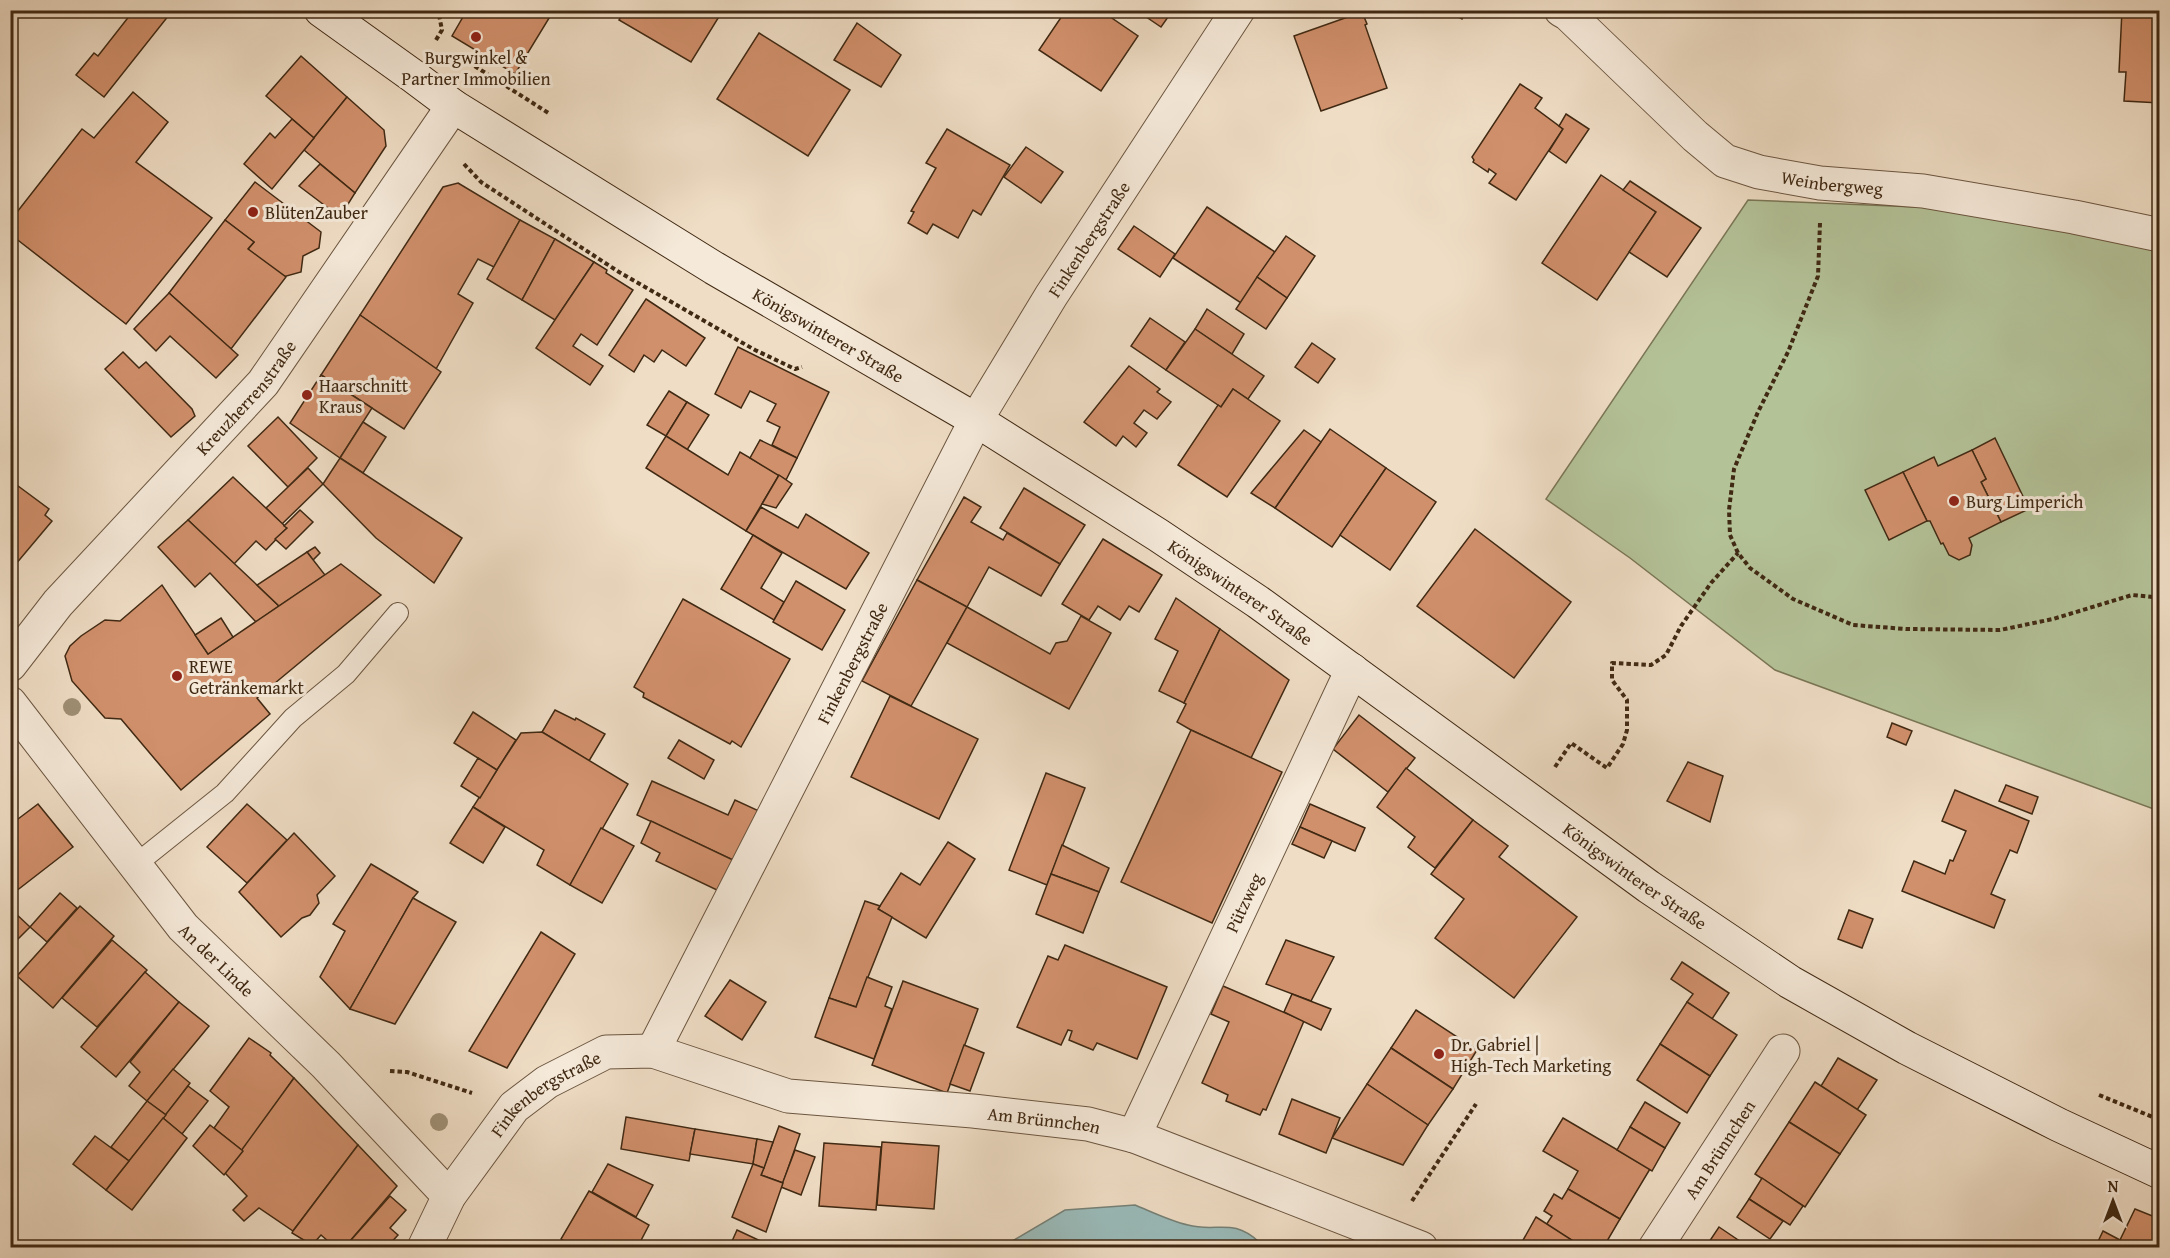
<svg xmlns="http://www.w3.org/2000/svg" width="2170" height="1258" viewBox="0 0 2170 1258" font-family="'Gentium Book Plus',serif">
<style>
.green{fill:#b4c298;stroke:#7a7656;stroke-width:1.5}
.water{fill:#9abbba;stroke:#768177;stroke-width:1.5}
.building{fill:#d1906c;stroke:#402913;stroke-width:1.5}
.lines{fill:none;stroke-linecap:round;stroke-linejoin:round}
.lane-casing{stroke:#6c5640;stroke-width:22}
.street-casing{stroke:#6c5640;stroke-width:35}
.secondary-casing{stroke:#402913;stroke-width:35}
.path{stroke:#402913;stroke-width:4;stroke-dasharray:4.5 3;stroke-linecap:butt}
.lane{stroke:#f5e9d9;stroke-width:20}
.street{stroke:#f5e9d9;stroke-width:33}
.secondary{stroke:#f5e9d9;stroke-width:33}
.tree{fill:#9f8f75}
.poi-dot{fill:#8f2418;stroke:#f5e9d9;stroke-width:2}
.labels{text-anchor:middle;dominant-baseline:central;stroke-width:6;stroke-linejoin:round;paint-order:stroke}
.poi-label{font-size:18px;fill:#402913;stroke:#f5e9d9;text-anchor:start}
.street-label{font-size:18px;fill:#402913;stroke:#f5e9d9}
</style>
<rect width="100%" height="100%" fill="#efddc5"/>
<filter id="stains"><feTurbulence type="fractalNoise" baseFrequency=".00333" numOctaves="4"/><feColorMatrix values="0 0 0 0 .2 0 0 0 0 .09 0 0 0 0 .02 0 0 0 .5 -.17"/></filter>
<radialGradient id="worn" r=".72"><stop offset=".6" stop-color="#630" stop-opacity="0"/><stop offset="1" stop-color="#630" stop-opacity=".3"/></radialGradient>
<polygon class="green" points="1748,200 1964,209 2159,248 2159,811 1775,670 1630,558 1546,499"/>
<path class="water" d="M1135,1205C1152,1212 1170,1221 1188,1225C1217,1233 1232,1217 1259,1242L1258,1247H1002L1065,1210Z"/>
<g class="building">
<polygon points="134,10 173,10 104,97 76,75 94,53 98,56"/>
<polygon points="467,10 554,10 515,74 452,36"/>
<polygon points="625,10 712,10 720,15 691,62 619,20"/>
<polygon points="1066,10 1100,10 1138,36 1101,91 1039,50"/>
<polygon points="1136,10 1173,10 1161,27"/>
<polygon points="1446,10 1466,10 1462,19"/>
<polygon points="2122,10 2160,10 2160,103 2124,101 2126,72 2119,72"/>
<polygon points="1362,12 1367,24 1365,25 1387,88 1321,111 1294,36"/>
<polygon points="857,23 901,55 881,87 834,60"/>
<polygon points="759,33 850,90 808,156 717,99"/>
<polygon points="301,56 347,97 314,138 266,96"/>
<polygon points="1520,84 1542,98 1535,108 1563,129 1516,200 1489,183 1496,174 1489,169 1488,172 1473,162 1474,160 1472,157"/>
<polygon points="133,92 168,122 136,162 212,218 126,324 10,234 10,221 82,129 94,138"/>
<polygon points="347,97 384,130 386,146 355,193 304,150"/>
<polygon points="1566,114 1589,129 1566,163 1549,151 1563,129 1559,126"/>
<polygon points="292,119 314,138 272,189 244,164 270,133 275,138"/>
<polygon points="947,129 1010,165 981,215 973,210 958,238 933,224 927,234 908,223 914,212 911,211 936,168 926,163"/>
<polygon points="1026,147 1063,172 1041,203 1004,177"/>
<polygon points="320,164 355,193 340,217 299,186"/>
<polygon points="1601,175 1656,212 1597,300 1542,263"/>
<polygon points="1630,181 1701,228 1667,277 1629,252 1656,212 1623,190"/>
<polygon points="255,182 321,232 319,248 303,256 301,272 283,277 248,249 254,242 225,220"/>
<polygon points="458,183 520,220 494,267 478,259 458,294 473,303 436,369 360,315 443,187"/>
<polygon points="1207,207 1275,252 1241,303 1173,258"/>
<polygon points="225,220 254,242 248,249 286,277 231,349 169,293"/>
<polygon points="520,220 555,239 522,300 487,279"/>
<polygon points="1134,226 1175,254 1160,277 1118,249"/>
<polygon points="1286,236 1315,256 1287,298 1257,277"/>
<polygon points="555,239 594,262 555,320 522,300"/>
<polygon points="594,262 607,270 606,273 633,290 597,345 581,334 573,346 603,366 590,385 536,348"/>
<polygon points="1257,277 1287,298 1266,329 1236,309"/>
<polygon points="169,293 238,355 216,378 170,336 156,351 134,329"/>
<polygon points="646,299 705,338 686,366 662,350 654,362 644,355 634,372 609,355"/>
<polygon points="1207,309 1244,334 1232,354 1195,329"/>
<polygon points="360,315 441,372 404,429 321,375"/>
<polygon points="1150,318 1185,342 1166,370 1131,346"/>
<polygon points="1195,329 1264,376 1248,399 1233,389 1221,407 1166,370"/>
<polygon points="1312,343 1335,359 1318,383 1295,367"/>
<polygon points="738,347 829,392 797,458 772,445 780,427 767,421 776,404 750,391 741,408 715,394"/>
<polygon points="123,352 139,368 146,362 192,409 195,416 171,437 105,369"/>
<polygon points="1129,366 1160,389 1157,392 1171,402 1157,419 1144,410 1134,423 1147,433 1136,447 1123,436 1116,446 1084,422"/>
<polygon points="321,375 372,408 340,458 290,423"/>
<polygon points="1233,389 1280,421 1227,497 1178,465 1218,405 1221,407"/>
<polygon points="669,391 687,402 666,436 647,425"/>
<polygon points="687,402 709,415 687,450 666,436"/>
<polygon points="278,417 317,458 288,487 248,446"/>
<polygon points="363,422 386,437 363,473 340,458"/>
<polygon points="1330,429 1386,468 1332,547 1275,508"/>
<polygon points="1304,430 1321,442 1275,508 1251,493"/>
<polygon points="666,436 728,475 740,452 779,475 746,531 646,468"/>
<polygon points="1995,438 2029,509 2001,522 1981,482 1986,479 1972,450"/>
<polygon points="760,440 797,458 786,480 750,458"/>
<polygon points="1972,450 1986,479 1981,482 2001,522 1969,538 1972,545 1970,555 1959,560 1949,555 1943,543 1941,544 1930,521 1927,521 1903,472 1934,457 1938,466"/>
<polygon points="340,458 462,538 434,583 376,538 323,484"/>
<polygon points="308,468 323,484 282,524 266,508"/>
<polygon points="1386,468 1436,502 1390,570 1340,535"/>
<polygon points="1903,472 1927,521 1889,540 1865,490"/>
<polygon points="779,475 792,484 776,508 762,504"/>
<polygon points="233,477 287,528 266,550 256,541 234,564 188,520"/>
<polygon points="10,480 49,509 45,515 52,521 10,571"/>
<polygon points="1024,488 1085,525 1060,564 1000,528"/>
<polygon points="964,497 981,507 971,522 1003,540 1007,533 1060,564 1041,596 989,567 967,607 917,580"/>
<polygon points="761,507 798,528 806,514 869,553 846,589 746,531"/>
<polygon points="300,510 313,522 286,549 275,539 287,528 284,526"/>
<polygon points="188,520 257,585 279,606 256,622 210,573 195,587 158,547"/>
<polygon points="1475,529 1571,602 1514,678 1417,606"/>
<polygon points="753,535 782,553 761,588 784,602 774,620 721,589"/>
<polygon points="1103,539 1162,575 1139,612 1129,606 1120,620 1098,606 1089,620 1062,604"/>
<polygon points="315,547 320,553 313,560 307,552"/>
<polygon points="307,552 325,575 279,606 257,585"/>
<polygon points="341,564 381,595 257,698 270,714 181,790 121,719 105,718 72,681 65,656 70,646 81,636 105,620 120,621 162,585 208,654"/>
<polygon points="917,580 967,607 911,706 862,681"/>
<polygon points="796,581 845,610 822,650 773,622"/>
<polygon points="1176,598 1220,629 1184,703 1159,691 1178,651 1155,639"/>
<polygon points="683,599 790,659 741,747 732,741 730,744 643,697 644,693 634,687"/>
<polygon points="967,607 1050,654 1056,643 1067,641 1081,616 1111,633 1069,709 947,643"/>
<polygon points="221,618 233,637 208,654 195,635"/>
<polygon points="1220,629 1289,680 1251,758 1191,730 1177,722 1186,704 1184,703"/>
<polygon points="890,696 978,739 939,819 851,777"/>
<polygon points="555,710 575,720 576,718 605,734 589,761 542,732"/>
<polygon points="473,712 516,740 497,770 454,743"/>
<polygon points="1359,715 1415,758 1388,792 1333,749"/>
<polygon points="1892,723 1912,731 1906,745 1887,737"/>
<polygon points="1191,730 1282,772 1212,923 1121,882"/>
<polygon points="542,732 628,784 570,885 537,865 544,850 473,807 521,733"/>
<polygon points="679,740 714,760 704,779 668,758"/>
<polygon points="478,758 497,770 480,798 461,786"/>
<polygon points="1688,762 1723,776 1710,822 1667,801"/>
<polygon points="1406,768 1473,820 1435,868 1408,847 1415,837 1377,807"/>
<polygon points="1046,773 1085,788 1047,885 1009,870"/>
<polygon points="652,781 728,815 735,800 759,811 733,860 637,815"/>
<polygon points="2006,785 2038,797 2032,814 1999,801"/>
<polygon points="1955,790 2029,821 2017,853 2010,850 1991,894 2005,900 1994,928 1902,891 1914,861 1945,874 1950,860 1953,861 1966,831 1942,821"/>
<polygon points="38,804 73,847 11,895 10,825"/>
<polygon points="247,804 287,840 247,883 207,847"/>
<polygon points="1310,804 1365,828 1355,851 1300,827"/>
<polygon points="473,807 505,827 483,863 450,843"/>
<polygon points="1473,820 1508,846 1499,857 1577,917 1514,998 1435,938 1464,899 1431,874"/>
<polygon points="651,821 733,860 719,891 656,861 660,853 641,843"/>
<polygon points="1300,827 1332,841 1324,858 1292,844"/>
<polygon points="601,828 634,846 602,903 570,885"/>
<polygon points="294,833 335,876 317,895 319,903 310,915 302,918 281,937 239,892"/>
<polygon points="948,842 975,859 926,938 878,909 901,873 920,885"/>
<polygon points="1062,845 1109,868 1099,892 1051,874"/>
<polygon points="371,864 418,892 413,898 350,1009 320,977 345,931 333,924"/>
<polygon points="1051,874 1099,892 1083,933 1036,914"/>
<polygon points="60,893 77,908 47,942 30,927"/>
<polygon points="413,898 456,922 395,1024 350,1009"/>
<polygon points="865,901 880,906 878,909 892,917 856,1007 829,998"/>
<polygon points="80,906 114,936 53,1008 17,976"/>
<polygon points="1849,910 1873,919 1862,948 1838,939"/>
<polygon points="14,912 30,927 10,947 10,916"/>
<polygon points="541,932 575,954 507,1068 469,1051"/>
<polygon points="112,940 147,970 97,1027 62,998"/>
<polygon points="1286,940 1334,957 1311,1001 1266,984"/>
<polygon points="1065,945 1167,987 1137,1059 1097,1043 1093,1050 1069,1040 1072,1031 1068,1030 1061,1045 1017,1027 1048,956 1058,960"/>
<polygon points="1682,962 1729,993 1712,1019 1687,1002 1693,994 1671,979"/>
<polygon points="145,972 179,1002 116,1077 81,1047"/>
<polygon points="867,977 892,987 885,1006 892,1009 874,1059 815,1037 829,998 856,1007"/>
<polygon points="730,980 766,1002 742,1040 705,1016"/>
<polygon points="903,981 978,1009 947,1093 872,1065"/>
<polygon points="1223,986 1304,1021 1266,1110 1263,1109 1260,1115 1226,1101 1228,1095 1202,1083 1229,1022 1211,1014"/>
<polygon points="1292,994 1331,1009 1321,1030 1284,1012"/>
<polygon points="179,1002 209,1026 147,1101 129,1086 140,1072 130,1062"/>
<polygon points="1687,1002 1737,1035 1710,1076 1660,1044"/>
<polygon points="1416,1010 1477,1050 1453,1089 1391,1048"/>
<polygon points="249,1038 271,1053 270,1055 294,1078 243,1151 214,1128 229,1107 210,1091"/>
<polygon points="1660,1044 1710,1076 1687,1113 1637,1080"/>
<polygon points="964,1045 984,1053 970,1091 950,1084"/>
<polygon points="1391,1048 1453,1089 1428,1125 1367,1084"/>
<polygon points="1838,1058 1877,1080 1857,1110 1821,1086"/>
<polygon points="173,1069 190,1083 166,1115 147,1101"/>
<polygon points="294,1078 358,1145 293,1231 259,1208 244,1221 233,1210 247,1196 225,1173"/>
<polygon points="1815,1082 1866,1115 1840,1154 1789,1122"/>
<polygon points="1367,1084 1428,1125 1403,1165 1332,1138"/>
<polygon points="188,1086 208,1101 182,1134 163,1118"/>
<polygon points="1292,1099 1340,1118 1326,1153 1279,1134"/>
<polygon points="147,1101 166,1115 129,1161 111,1147"/>
<polygon points="1645,1102 1680,1123 1665,1148 1630,1127"/>
<polygon points="626,1117 695,1129 689,1161 621,1149"/>
<polygon points="163,1118 187,1138 132,1210 106,1190"/>
<polygon points="1563,1118 1650,1169 1620,1219 1568,1189 1578,1171 1543,1151"/>
<polygon points="1789,1122 1840,1154 1805,1207 1755,1174"/>
<polygon points="210,1125 243,1151 224,1175 193,1146"/>
<polygon points="779,1126 800,1134 783,1183 761,1175"/>
<polygon points="1630,1127 1665,1148 1652,1171 1617,1150"/>
<polygon points="695,1129 757,1139 753,1164 690,1154"/>
<polygon points="95,1136 129,1161 106,1190 73,1164"/>
<polygon points="757,1139 773,1142 764,1168 753,1164"/>
<polygon points="882,1142 939,1146 934,1209 877,1205"/>
<polygon points="824,1143 881,1147 876,1210 819,1206"/>
<polygon points="358,1145 397,1186 344,1248 336,1248 321,1235 312,1245 292,1233 293,1231"/>
<polygon points="795,1150 815,1157 801,1195 781,1187"/>
<polygon points="608,1164 653,1185 636,1217 592,1192"/>
<polygon points="753,1164 764,1168 761,1175 783,1183 766,1232 732,1217"/>
<polygon points="1762,1178 1803,1206 1790,1225 1749,1199"/>
<polygon points="1568,1189 1620,1219 1603,1248 1584,1248 1546,1225 1552,1216 1544,1211 1554,1194 1562,1199"/>
<polygon points="589,1191 649,1225 637,1248 560,1248 564,1241 561,1239"/>
<polygon points="390,1196 406,1210 390,1228 398,1235 386,1248 344,1248"/>
<polygon points="1749,1199 1783,1221 1770,1239 1737,1217"/>
<polygon points="2135,1209 2160,1219 2160,1248 2134,1248 2120,1240"/>
<polygon points="1536,1217 1578,1244 1576,1248 1532,1248 1522,1242"/>
<polygon points="1719,1227 1750,1248 1705,1248"/>
<polygon points="737,1230 767,1244 765,1248 729,1248"/>
<polygon points="2103,1231 2120,1240 2134,1248 2095,1248"/>
</g>
<g class="lines">
<g class="lane-casing">
<polyline id="lane" points="135,865 225,793 293,718 346,674 398,613"/>
</g>
<g class="street-casing">
<g id="street">
<path id="s1" d="M1561,10L1568,14L1695,136L1725,161L1759,172L1820,183L1923,191L2074,217L2160,235"/>
<path id="s2" d="M10,665L58,603L263,383L453,106"/>
<path id="s3" d="M10,703L183,927L326,1065L449,1196"/>
<path id="s4" d="M653,1051L976,420L1051,296L1238,10"/>
<path id="s5" d="M1134,1136L1352,670"/>
<path id="s6" d="M424,1248L449,1196L514,1107L547,1082L606,1052L653,1051L788,1096L973,1111L1088,1124L1134,1136L1421,1248"/>
<path id="s7" d="M1655,1248L1783,1051"/>
</g>
</g>
<g class="secondary-casing">
<g id="secondary">
<path id="s8" d="M321,10L413,76L453,106L714,268L976,420L1158,535L1258,602L1649,887L1790,982L1907,1048L2059,1125L2160,1172"/>
</g>
</g>
<g class="path">
<polyline points="436,40 442,30 438,10"/>
<polyline points="462,58 550,114"/>
<polyline points="464,164 481,182 619,272 755,350 795,369 802,367"/>
<polyline points="1820,223 1818,276 1788,352 1758,412 1734,469 1729,510 1730,535 1738,553 1750,568 1793,599 1853,625 1906,629 2000,630 2053,619 2132,595 2153,597 2160,600"/>
<polyline points="1555,767 1571,743 1607,768 1623,744 1627,730 1627,700 1612,680 1612,663 1651,665 1666,655 1681,626 1711,583 1738,553"/>
<polyline points="390,1071 407,1072 472,1093"/>
<polyline points="2099,1095 2160,1120"/>
<polyline points="1412,1201 1476,1104"/>
</g>
<use href="#lane" class="lane"/>
<use href="#street" class="street"/>
<use href="#secondary" class="secondary"/>
</g>
<g class="tree">
<circle cx="72" cy="707" r="9"/>
<circle cx="439" cy="1122" r="9"/>
</g>
<g class="poi-dot">
<circle cx="476" cy="37" r="6"/>
<circle cx="253" cy="212" r="6"/>
<circle cx="307" cy="395" r="6"/>
<circle cx="1954" cy="501" r="6"/>
<circle cx="177" cy="676" r="6"/>
<circle cx="1439" cy="1054" r="6"/>
</g>
<g class="labels">
<g class="poi-label">
<text x="476" y="57" text-anchor="middle">Burgwinkel &amp;<tspan x="476" dy="21">Partner Immobilien</tspan></text>
<text x="265" y="212">BlütenZauber</text>
<text x="319" y="385">Haarschnitt<tspan x="319" dy="21">Kraus</tspan></text>
<text x="1966" y="501">Burg Limperich</text>
<text x="189" y="666">REWE<tspan x="189" dy="21">Getränkemarkt</tspan></text>
<text x="1451" y="1044">Dr. Gabriel |<tspan x="1451" dy="21">High-Tech Marketing</tspan></text>
</g>
<g class="street-label">
<text stroke="none"><textPath href="#s1" startOffset="333">Weinbergweg</textPath></text>
<text stroke="none"><textPath href="#s4" startOffset="922">Finkenbergstraße</textPath></text>
<text stroke="none"><textPath href="#s8" startOffset="603">Königswinterer Straße</textPath></text>
<text stroke="none"><textPath href="#s2" startOffset="357">Kreuzherrenstraße</textPath></text>
<text stroke="none"><textPath href="#s8" startOffset="1089">Königswinterer Straße</textPath></text>
<text stroke="none"><textPath href="#s4" startOffset="436">Finkenbergstraße</textPath></text>
<text stroke="none"><textPath href="#s8" startOffset="1575">Königswinterer Straße</textPath></text>
<text stroke="none"><textPath href="#s5" startOffset="258">Pützweg</textPath></text>
<text stroke="none"><textPath href="#s3" startOffset="330">An der Linde</textPath></text>
<text stroke="none"><textPath href="#s6" startOffset="201">Finkenbergstraße</textPath></text>
<text stroke="none"><textPath href="#s6" startOffset="722">Am Brünnchen</textPath></text>
<text stroke="none"><textPath href="#s7" startOffset="118">Am Brünnchen</textPath></text>
</g>
</g>
<rect width="2170" height="1258" fill="none" stroke="#efddc5" stroke-width="36"/>
<rect x="12" y="12" width="2146" height="1234" fill="none" stroke="#402913" stroke-width="3"/>
<rect x="18" y="18" width="2134" height="1222" fill="none" stroke="#402913" stroke-width="1.5"/>
<g transform="translate(2113 1201)" stroke="#f5e9d9" stroke-width="4.5" paint-order="stroke">
<path d="M0-4.5L10 22L0 15L-10 22Z" fill="#402913"/>
<text y="-9" font-size="16" font-weight="bold" text-anchor="middle" fill="#402913">N</text>
</g>
<rect width="100%" height="100%" filter="url(#stains)"/>
<rect width="100%" height="100%" fill="url(#worn)"/>
</svg>
